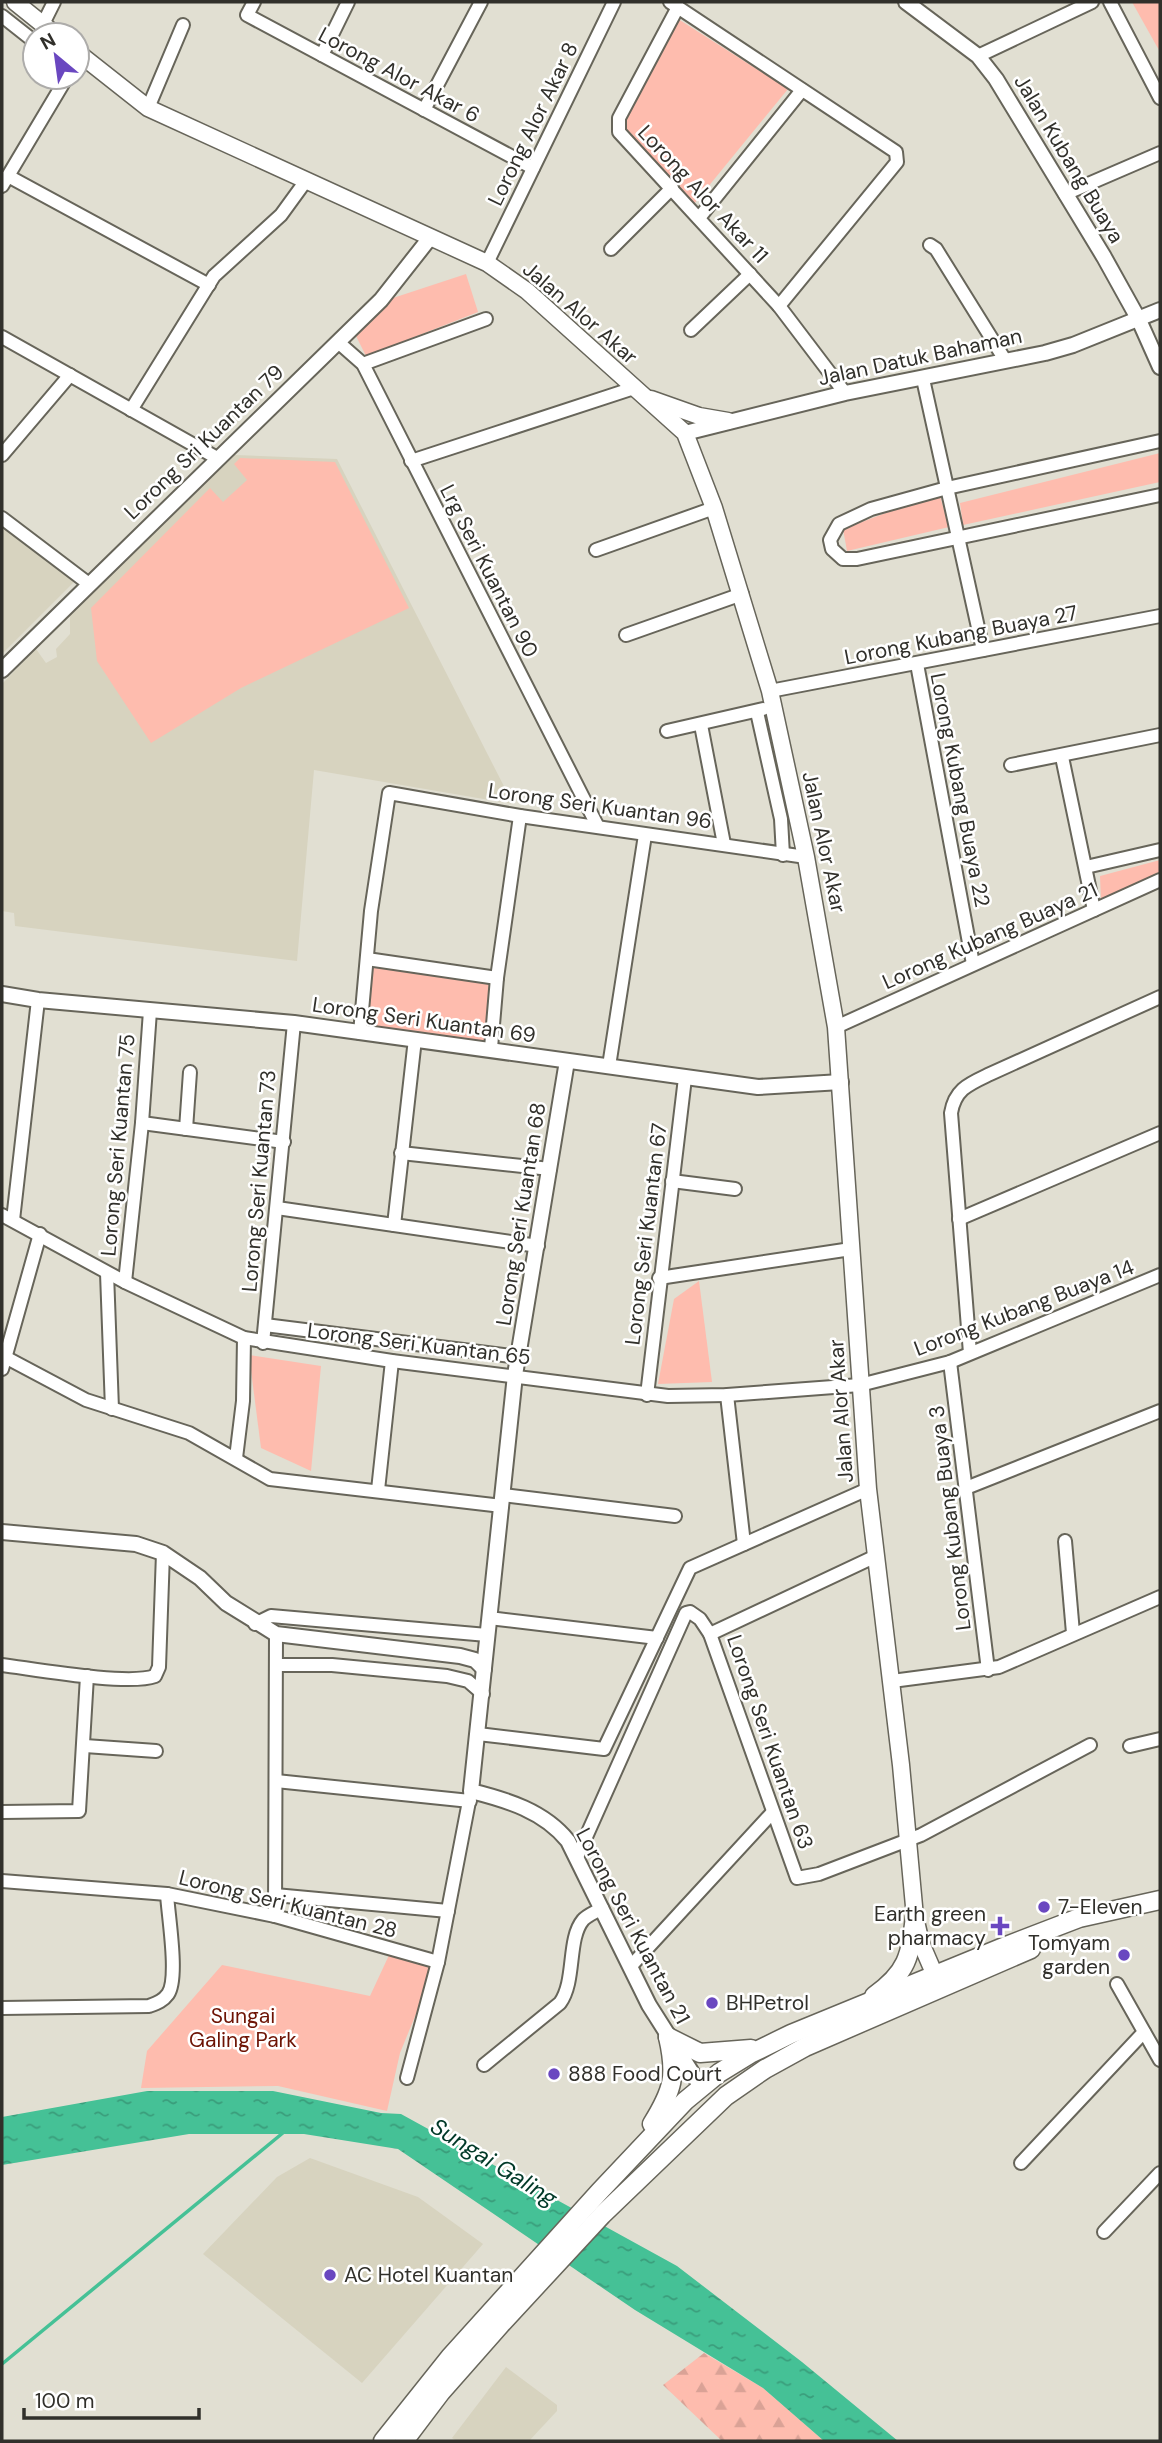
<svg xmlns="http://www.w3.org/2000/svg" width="1162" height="2443" viewBox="0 0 1162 2443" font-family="'DM Sans',sans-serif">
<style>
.built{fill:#d7d3bf}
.forest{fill:url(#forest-firs)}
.park{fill:#febcae}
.water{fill:url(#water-ripples)}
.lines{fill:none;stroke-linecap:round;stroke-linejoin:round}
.stream{stroke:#45c196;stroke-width:3.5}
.minor-casing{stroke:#67655a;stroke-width:16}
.tertiary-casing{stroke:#67655a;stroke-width:18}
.secondary-casing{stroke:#67655a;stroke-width:19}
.primary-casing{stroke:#67655a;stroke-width:21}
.minor{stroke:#fff;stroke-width:12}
.tertiary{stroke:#fff;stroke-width:14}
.secondary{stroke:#fff;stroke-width:16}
.primary{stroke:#fff;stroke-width:18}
.poi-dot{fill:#6a47c0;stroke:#fff;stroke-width:2.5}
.labels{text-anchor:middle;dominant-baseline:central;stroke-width:5;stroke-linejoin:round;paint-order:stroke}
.street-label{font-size:21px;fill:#31302b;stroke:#fff}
.poi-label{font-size:21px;fill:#31302b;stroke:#fff;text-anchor:start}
.park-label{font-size:21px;fill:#6d1304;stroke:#fff}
.water-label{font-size:23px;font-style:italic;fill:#013928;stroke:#fff}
</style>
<defs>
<pattern id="forest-firs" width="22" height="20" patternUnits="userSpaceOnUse" patternTransform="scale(1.75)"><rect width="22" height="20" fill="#febcae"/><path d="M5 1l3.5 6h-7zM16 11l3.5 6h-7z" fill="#daa296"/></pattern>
<pattern id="water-ripples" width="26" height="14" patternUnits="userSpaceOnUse" patternTransform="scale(1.75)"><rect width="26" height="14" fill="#45c196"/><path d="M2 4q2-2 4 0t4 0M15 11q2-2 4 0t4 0" fill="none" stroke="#3a9d7b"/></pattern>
</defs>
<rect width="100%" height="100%" fill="#e1dfd2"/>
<g class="built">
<polygon points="235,455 337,459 513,804 314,770 297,961 15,926 14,913 2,911 2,684 36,649 46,663 57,657 56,649 70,634 70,615"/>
<polygon points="2,523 74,582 2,654"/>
<polygon points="310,2158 418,2197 483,2244 362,2383 203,2254 277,2177"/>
<polygon points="506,2367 557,2405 557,2411 529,2441 457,2441 452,2438"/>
</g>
<polygon class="forest" points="704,2353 763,2388 824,2441 722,2441 663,2385"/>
<g class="park">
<polygon points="1132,2 1160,2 1160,52"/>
<polygon points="675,17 788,89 694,204 618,127"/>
<polygon points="466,274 478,312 366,356 356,336 393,298"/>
<polygon points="1160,453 1160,482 963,525 960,503"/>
<polygon points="240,458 335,462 409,608 241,688 151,743 97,661 91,608 210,488 223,502 247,480 234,464"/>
<polygon points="939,493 949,527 847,551 843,529"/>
<polygon points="1160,860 1160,872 1101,900 1100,876"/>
<polygon points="370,965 494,981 487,1044 366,1026"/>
<polygon points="699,1281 712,1382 658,1384 674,1299"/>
<polygon points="249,1355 321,1366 311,1471 261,1448"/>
<polygon points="390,1953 436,1965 400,2053 387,2111 278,2086 141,2088 147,2051 222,1965 370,1996"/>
</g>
<polygon class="water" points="147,2091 273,2091 381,2113 401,2114 677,2266 802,2362 898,2441 824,2441 763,2388 635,2310 398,2149 304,2134 189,2134 2,2165 2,2117"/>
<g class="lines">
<polyline class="stream" points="2,2364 284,2132"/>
<g class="minor-casing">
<g id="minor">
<polyline points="254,2 247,15 533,168"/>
<polyline points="670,2 896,152 897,162 779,306"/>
<polyline points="1110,2 1160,98"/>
<polyline points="678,7 619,118 619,132 779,306 845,393"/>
<polyline points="2,16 35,42"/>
<polyline points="43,24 54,2"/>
<polyline points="322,55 348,2"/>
<polyline points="978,56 1092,2"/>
<polyline points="148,108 183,25"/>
<polyline points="424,110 481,2"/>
<polyline points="8,176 209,285"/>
<polyline points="2,186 67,77"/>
<polyline points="1065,194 1160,153"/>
<polyline points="699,218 802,90"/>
<polyline points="930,245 936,249 1005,360"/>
<polyline points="611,249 672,188"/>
<polyline points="487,263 614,2"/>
<polyline points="691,330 750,274"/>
<polyline points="2,337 217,458"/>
<polyline points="338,342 363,364 597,825"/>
<polyline points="363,364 486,319"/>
<polyline points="923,379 983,650"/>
<polyline points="131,410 214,276 281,215 305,182"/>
<polyline points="1160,441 947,488 871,509 839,524 830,540 832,549 843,559 857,559 1160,495"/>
<polyline points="2,455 70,375"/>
<polyline points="411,461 634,388"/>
<polyline points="2,518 89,584"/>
<polyline points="596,550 714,508"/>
<polyline points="626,635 742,594"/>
<polyline points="917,664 973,964"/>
<polyline points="770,691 1160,616"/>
<polyline points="757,712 781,819 783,855"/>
<polyline points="701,725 724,844"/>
<polyline points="667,731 763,709"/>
<polyline points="1062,757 1094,910"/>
<polyline points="1011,765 1160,735"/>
<polyline points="1086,867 1160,850"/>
<polyline points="367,959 497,978"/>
<polyline points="836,1027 1160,880"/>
<polyline points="360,1033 371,911 389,793 520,816 806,857"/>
<polyline points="491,1048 497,978 520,816"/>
<polyline points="609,1066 645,835"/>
<polyline points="142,1123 284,1142"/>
<polyline points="186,1129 190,1072"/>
<polyline points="401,1153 550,1169"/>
<polyline points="672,1181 735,1189"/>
<polyline points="277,1208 538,1246"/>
<polyline points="2,1215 125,1282 244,1338 392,1361 668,1396 727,1395 860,1385 950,1362 1160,1275"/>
<polyline points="959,1219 1160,1133"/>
<polyline points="13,1220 38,1000"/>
<polyline points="394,1225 415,1039"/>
<polyline points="107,1273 112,1409"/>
<polyline points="659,1278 851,1249"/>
<polyline points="125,1282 142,1123 150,1011"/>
<polyline points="265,1325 519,1357"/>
<polyline points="263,1343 294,1023"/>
<path d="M970,1353L951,1113C955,1089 969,1084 990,1074L1160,997"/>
<polyline points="5,1357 86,1400 189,1433 270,1479 502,1506"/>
<polyline points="950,1362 988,1670"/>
<polyline points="2,1369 40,1234"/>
<polyline points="647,1395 685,1078"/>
<polyline points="727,1395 744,1544"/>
<polyline points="236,1458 243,1401 244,1338"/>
<polyline points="966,1488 1160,1411"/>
<polyline points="378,1490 392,1361"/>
<polyline points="503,1495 675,1516"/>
<polyline points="1065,1541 1073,1633"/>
<polyline points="489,1618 657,1638"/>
<polyline points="255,1624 271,1616 487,1635"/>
<polyline points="710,1634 876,1556"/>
<path d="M2,1665C34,1669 128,1686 155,1676L159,1667L163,1553"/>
<polyline points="276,1665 332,1665 447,1676 468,1681 483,1694"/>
<polyline points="892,1681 999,1667 1160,1597"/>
<polyline points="478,1734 604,1749 690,1568 868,1489"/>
<polyline points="85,1746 156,1751"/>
<polyline points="1130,1746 1160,1739"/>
<polyline points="276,1781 470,1801"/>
<polyline points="2,1812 79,1811 87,1676"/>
<polyline points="577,1857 686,1613 690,1612 700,1619 710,1634 797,1878 819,1874 921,1835 1090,1745"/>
<polyline points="2,1881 167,1894 275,1916 438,1962"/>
<polyline points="275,1895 448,1911"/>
<polyline points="275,1916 276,1634"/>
<polyline points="630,1967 772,1813"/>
<polyline points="1117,1984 1160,2060"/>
<path d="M2,2008L149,2006C157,2003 163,2001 168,1994C179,1978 168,1915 167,1894"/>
<path d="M484,2065L560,2003C576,1981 567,1939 583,1920C587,1915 596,1912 602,1908"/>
<polyline points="407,2078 438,1962 471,1791"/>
<polyline points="1021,2163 1144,2032"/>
<polyline points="1104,2232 1160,2173"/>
</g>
</g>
<g class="tertiary-casing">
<g id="tertiary">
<polyline points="906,2 978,56 996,79 1104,257 1139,320 1160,367"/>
<polyline points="685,433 845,393 1045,353 1073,345 1160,310"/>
<polyline points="2,670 381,300 429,239"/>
<polyline points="2,994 38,1000 294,1023 758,1087 841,1082"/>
<path d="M567,1061L515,1375L471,1791C507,1800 544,1811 568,1841L649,2005L701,2087"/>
<polyline points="2,1532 136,1544 163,1553 200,1578 226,1603 276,1634 460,1656 475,1660 484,1669"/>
</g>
</g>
<g class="secondary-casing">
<g id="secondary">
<polyline points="15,2 56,35"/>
<polyline points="77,52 148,108 487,263 527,291 685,433 714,508 770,691 806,857 836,1027 868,1489 901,1765 915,1917 921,1943 940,1987"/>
<polyline points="651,399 699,416 728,421"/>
</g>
</g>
<g class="primary-casing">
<g id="primary">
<path d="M874,1996C908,1972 910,1956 915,1917"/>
<polyline points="668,2037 700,2053 751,2049"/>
<path d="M652,2124C673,2090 677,2076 668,2037"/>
<polyline points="383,2441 450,2357 600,2191 685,2101 719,2073 750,2054 791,2034 1001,1948 1079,1918 1160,1900"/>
<polyline points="404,2441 441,2392 501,2324 602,2215 726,2096 765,2069 805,2047 1031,1949"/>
</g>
</g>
<use href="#minor" class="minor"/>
<use href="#tertiary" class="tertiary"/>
<use href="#secondary" class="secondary"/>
<use href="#primary" class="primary"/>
</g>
<g class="poi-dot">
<circle cx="1044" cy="1907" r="7"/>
<path d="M996.5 1915.5h7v7h7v7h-7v7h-7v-7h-7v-7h7z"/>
<circle cx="1124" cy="1955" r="7"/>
<circle cx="712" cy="2003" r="7"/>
<circle cx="554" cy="2074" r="7"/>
<circle cx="330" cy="2275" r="7"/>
</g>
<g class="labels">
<g class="street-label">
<text transform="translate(399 75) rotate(28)">Lorong Alor Akar 6</text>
<text transform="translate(533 124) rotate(-64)">Lorong Alor Akar 8</text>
<text transform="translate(1069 159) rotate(59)">Jalan Kubang Buaya</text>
<text transform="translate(703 194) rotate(47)">Lorong Alor Akar 11</text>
<text transform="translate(580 313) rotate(41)">Jalan Alor Akar</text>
<text transform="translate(920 357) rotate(-12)">Jalan Datuk Bahaman</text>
<text transform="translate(204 442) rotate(-44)">Lorong Sri Kuantan 79</text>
<text transform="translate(489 571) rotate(63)">Lrg Seri Kuantan 90</text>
<text transform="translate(961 635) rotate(-11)">Lorong Kubang Buaya 27</text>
<text transform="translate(960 790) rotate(79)">Lorong Kubang Buaya 22</text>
<text transform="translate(600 806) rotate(8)">Lorong Seri Kuantan 96</text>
<text transform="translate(824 842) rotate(78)">Jalan Alor Akar</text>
<text transform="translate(990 936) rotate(-24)">Lorong Kubang Buaya 21</text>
<text transform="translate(424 1020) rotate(8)">Lorong Seri Kuantan 69</text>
<text transform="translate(118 1145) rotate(-85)">Lorong Seri Kuantan 75</text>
<text transform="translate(259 1181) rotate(-85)">Lorong Seri Kuantan 73</text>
<text transform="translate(521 1214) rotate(-81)">Lorong Seri Kuantan 68</text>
<text transform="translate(646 1234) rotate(-83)">Lorong Seri Kuantan 67</text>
<text transform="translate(1024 1308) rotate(-21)">Lorong Kubang Buaya 14</text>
<text transform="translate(419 1344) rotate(7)">Lorong Seri Kuantan 65</text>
<text transform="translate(841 1411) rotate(-94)">Jalan Alor Akar</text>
<text transform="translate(950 1518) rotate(-97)">Lorong Kubang Buaya 3</text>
<text transform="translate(770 1742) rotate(71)">Lorong Seri Kuantan 63</text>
<text transform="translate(288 1904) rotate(14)">Lorong Seri Kuantan 28</text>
<text transform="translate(633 1926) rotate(62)">Lorong Seri Kuantan 21</text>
</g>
<g class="poi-label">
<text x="1058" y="1907">7-Eleven</text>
<text x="986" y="1914" text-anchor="end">Earth green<tspan x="986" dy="24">pharmacy</tspan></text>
<text x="1110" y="1943" text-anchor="end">Tomyam<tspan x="1110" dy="24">garden</tspan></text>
<text x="726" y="2003">BHPetrol</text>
<text x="568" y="2074">888 Food Court</text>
<text x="344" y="2275">AC Hotel Kuantan</text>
</g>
<g class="park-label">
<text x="243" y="2016">Sungai<tspan x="243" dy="24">Galing Park</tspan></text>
</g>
<g class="water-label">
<text transform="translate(494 2162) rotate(32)">Sungai Galing</text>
</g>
</g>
<rect width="1162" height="2443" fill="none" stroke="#31302b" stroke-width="7"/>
<g transform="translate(56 56) rotate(331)"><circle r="33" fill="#ffffff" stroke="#adacaa" stroke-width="2"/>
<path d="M0-5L12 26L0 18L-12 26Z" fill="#6a47c0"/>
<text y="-10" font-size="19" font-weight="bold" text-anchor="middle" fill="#31302b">N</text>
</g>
<path d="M24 2408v10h175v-10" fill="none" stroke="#31302b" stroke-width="3.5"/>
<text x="35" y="2408" font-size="21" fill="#31302b" stroke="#ffffff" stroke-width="5" paint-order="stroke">100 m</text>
</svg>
